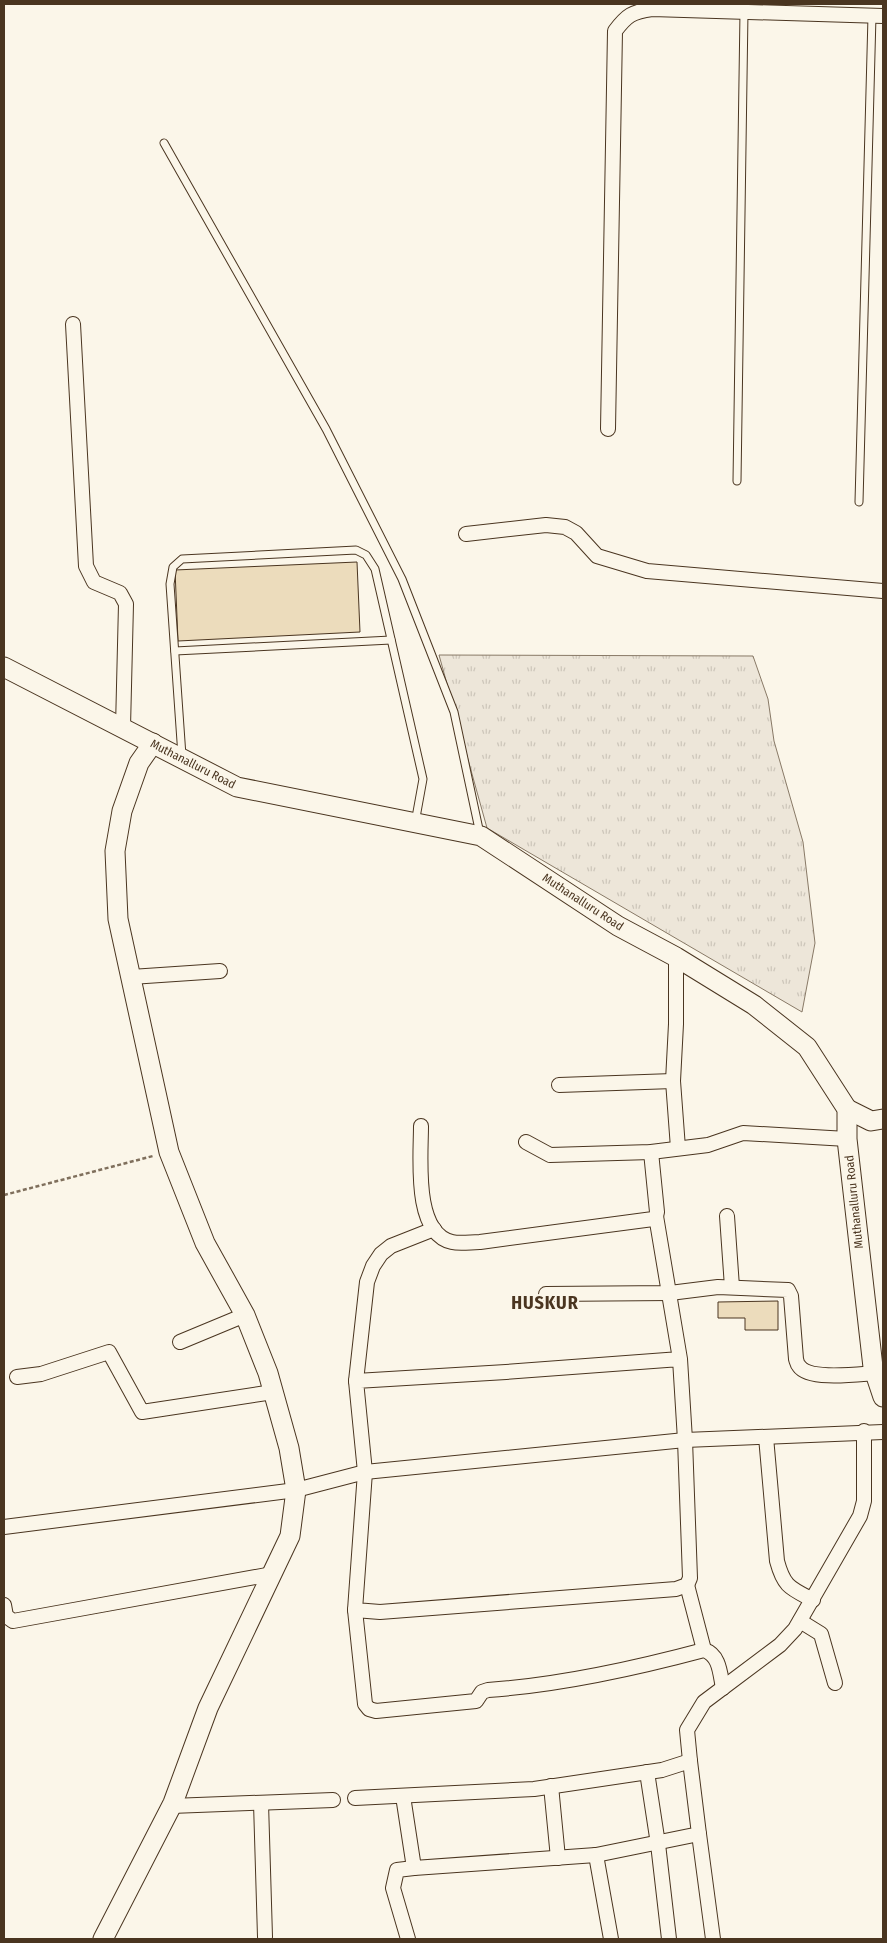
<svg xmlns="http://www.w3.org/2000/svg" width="887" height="1943" viewBox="0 0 887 1943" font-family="'Fira Sans Condensed',sans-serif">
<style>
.grass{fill:url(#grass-tufts);stroke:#887966}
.building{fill:#ecdcbc;stroke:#4a3520}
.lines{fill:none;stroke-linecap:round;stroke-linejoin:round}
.lane-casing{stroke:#4a3520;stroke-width:9}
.street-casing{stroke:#4a3520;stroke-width:16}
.secondary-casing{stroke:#4a3520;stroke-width:21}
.path{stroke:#7f6f5c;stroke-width:2.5;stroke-dasharray:4 2.5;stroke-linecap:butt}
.lane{stroke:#fbf6e9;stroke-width:7}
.street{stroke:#fbf6e9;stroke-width:14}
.secondary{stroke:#fbf6e9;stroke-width:19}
.labels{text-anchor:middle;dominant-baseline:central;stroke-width:4;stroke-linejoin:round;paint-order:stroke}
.street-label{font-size:12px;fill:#4a3520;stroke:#fbf6e9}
.district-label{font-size:18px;font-weight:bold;letter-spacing:1px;fill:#4a3520;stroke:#fbf6e9}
</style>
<defs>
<pattern id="grass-tufts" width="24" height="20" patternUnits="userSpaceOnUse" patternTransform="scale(1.25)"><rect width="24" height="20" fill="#ede6d9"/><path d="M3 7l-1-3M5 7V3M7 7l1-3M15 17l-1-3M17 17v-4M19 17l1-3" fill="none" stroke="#cdc6ba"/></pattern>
</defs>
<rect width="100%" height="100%" fill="#fbf6e9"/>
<polygon class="grass" points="439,655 753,656 768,699 774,741 803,842 815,943 802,1012 487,828"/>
<g class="building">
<polygon points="357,562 360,632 178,641 175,570"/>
<polygon points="778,1301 778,1330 745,1330 745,1318 718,1318 718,1302"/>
</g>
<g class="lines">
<g class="lane-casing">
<g id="lane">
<polyline points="164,143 326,429 402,579 454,712 480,834"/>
<polyline points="737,481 744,12"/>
<polyline points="859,502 872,16"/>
<polyline points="175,651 391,640"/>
<polyline points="182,756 170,584 173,567 182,559 356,550 366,555 375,569 423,779 415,823"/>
</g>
</g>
<g class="street-casing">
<g id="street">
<polyline points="73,324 86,566 94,582 120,593 126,604 123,727"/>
<path d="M608,429L615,31C627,15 632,12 652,9L883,16"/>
<polyline points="466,534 546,525 565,527 576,533 597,556 647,571 883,591"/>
<polyline points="676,957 676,1024 673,1081 678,1148"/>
<polyline points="131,977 220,971"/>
<polyline points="559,1085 673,1081"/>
<path d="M421,1126C421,1157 413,1233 452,1242C460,1244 471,1242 480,1242L653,1219L656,1216L657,1212L651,1152"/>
<polyline points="526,1142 550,1155 651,1152 708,1145 743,1133 847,1139"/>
<polyline points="656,1216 680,1359 685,1440 690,1578 687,1585 676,1589 380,1612 355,1610 365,1472 356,1381 506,1372 680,1359"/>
<polyline points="727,1216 732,1287"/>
<path d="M546,1294L670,1293L718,1287L788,1290L791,1296L796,1359C797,1362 797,1364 799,1366C809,1381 859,1374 875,1373"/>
<polyline points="180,1342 245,1315"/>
<polyline points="17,1377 41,1374 109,1352 142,1412 273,1392"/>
<polyline points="356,1381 367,1282 373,1266 381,1254 391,1246 434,1229"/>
<path d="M766,1437L777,1561C784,1587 790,1588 813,1600"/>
<polyline points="4,1527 296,1490 365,1472 685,1440 883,1432"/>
<polyline points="687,1585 704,1650"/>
<polyline points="4,1605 6,1616 13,1621 272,1574"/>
<path d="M355,1610L365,1704L369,1709L376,1711L476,1701L482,1692L488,1690C561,1685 633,1669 704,1650C720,1655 720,1674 723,1688"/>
<polyline points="800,1621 821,1634 835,1683"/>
<polyline points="647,1772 658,1844 669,1939"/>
<polyline points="551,1786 558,1858"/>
<polyline points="403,1796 414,1868 596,1855 699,1834 690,1761"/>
<polyline points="355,1798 534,1789 662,1770 690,1761 687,1730 704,1702 780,1645 795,1629 860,1516 864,1501 864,1431"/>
<polyline points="261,1803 265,1937"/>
<polyline points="171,1806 333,1800"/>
<polyline points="699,1834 713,1939"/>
<polyline points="596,1855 611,1939"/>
<polyline points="408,1939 393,1888 397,1870 414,1868"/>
</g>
</g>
<g class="secondary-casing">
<g id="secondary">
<polyline points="4,667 237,787 481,836 618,926 676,957 754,1005 807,1047 847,1109 847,1139 873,1367 883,1397"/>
<polyline points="847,1109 871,1121 883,1119"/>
<polyline points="103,1939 173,1803 208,1708 290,1536 296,1490 289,1448 268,1373 245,1315 205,1243 169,1152 118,919 115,851 122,811 139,763 153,743"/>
</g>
</g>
<polyline class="path" points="4,1195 153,1156"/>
<use href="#lane" class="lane"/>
<use href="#street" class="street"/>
<use href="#secondary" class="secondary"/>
</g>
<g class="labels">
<g class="street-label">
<text transform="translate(193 764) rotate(27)">Muthanalluru Road</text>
<text transform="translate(583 902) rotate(33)">Muthanalluru Road</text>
<text transform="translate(854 1202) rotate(-96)">Muthanalluru Road</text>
</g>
<g class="district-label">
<text x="545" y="1303">HUSKUR</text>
</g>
</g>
<rect width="887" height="1943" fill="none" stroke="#4a3520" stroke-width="10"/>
</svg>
